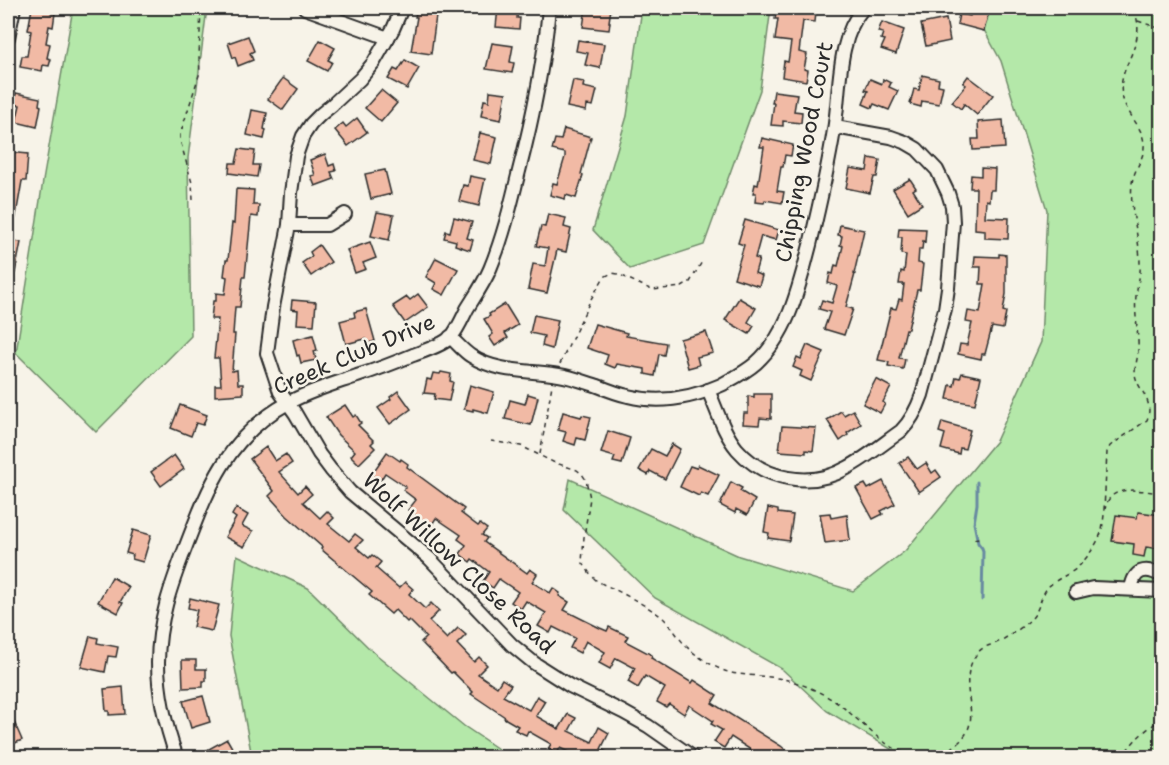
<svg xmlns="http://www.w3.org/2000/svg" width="1169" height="765" viewBox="0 0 1169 765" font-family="'Shantell Sans',sans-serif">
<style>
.green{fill:#b4e8a9;stroke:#708a6a;stroke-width:1.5}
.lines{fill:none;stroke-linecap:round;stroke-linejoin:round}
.stream{stroke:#688aa1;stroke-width:3}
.building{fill:#f1baa5;stroke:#2b2b2b;stroke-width:1.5}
.minor-casing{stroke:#2b2b2b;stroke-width:16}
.path{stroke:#2b2b2b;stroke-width:1.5;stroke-dasharray:4.5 4.5;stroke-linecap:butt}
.minor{stroke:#f7f3e8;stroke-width:12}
.labels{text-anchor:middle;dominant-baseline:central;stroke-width:5;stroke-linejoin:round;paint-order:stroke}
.street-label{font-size:22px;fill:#2b2b2b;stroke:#f7f3e8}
</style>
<rect width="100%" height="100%" fill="#f7f3e8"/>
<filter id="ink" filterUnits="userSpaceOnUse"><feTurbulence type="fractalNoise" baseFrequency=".0167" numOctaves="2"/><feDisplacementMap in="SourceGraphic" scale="12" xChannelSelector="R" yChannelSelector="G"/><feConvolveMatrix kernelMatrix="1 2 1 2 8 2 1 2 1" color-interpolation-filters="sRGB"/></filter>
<g filter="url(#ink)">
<g class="green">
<polygon points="73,8 207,8 188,158 191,336 96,432 16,353 43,181"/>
<polygon points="642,8 771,8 760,90 704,245 630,269 593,230 627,116"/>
<polygon points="972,8 1161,8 1161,757 904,757 827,711 782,669 655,598 564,510 570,479 739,556 853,591 905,551 996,441 1041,342 1047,210 1001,61"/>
<polygon points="237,555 308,588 372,651 464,726 510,757 252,757 229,636"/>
</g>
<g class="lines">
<polyline class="stream" points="977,482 977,504 974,523 978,543 982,548 983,551 982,600"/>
</g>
<g class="building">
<polygon points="32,8 51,8 51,13 55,13 53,27 49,26 46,43 50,44 47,58 51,59 49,66 43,65 42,71 20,67 22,56 27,56 31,31 28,30"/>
<polygon points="417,8 437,8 431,54 411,51 417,17 415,17"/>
<polygon points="498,8 518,8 517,18 520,18 519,29 496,27"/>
<polygon points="586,8 611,8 609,22 610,22 609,30 583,27"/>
<polygon points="777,8 816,12 815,22 803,21 799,52 807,54 804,69 808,70 806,81 782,77 784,61 788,62 791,42 775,40 778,19 775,19"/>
<polygon points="972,8 990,8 984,31 957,24 959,14 970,16"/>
<polygon points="946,19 950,41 926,46 921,24"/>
<polygon points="882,22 904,30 896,54 881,49 885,40 881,39 883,33 878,32"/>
<polygon points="248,36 254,51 250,53 253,60 238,66 235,57 233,58 228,43"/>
<polygon points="320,40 335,48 328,60 332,62 327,71 308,61"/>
<polygon points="578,40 604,44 600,68 585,65 588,53 576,51"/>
<polygon points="492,43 513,46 510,62 514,63 512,73 486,69"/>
<polygon points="405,60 419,68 407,89 388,79 394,69 398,71"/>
<polygon points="922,75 939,79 938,85 943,86 939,104 922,101 921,107 910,104 914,89 919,90"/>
<polygon points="968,76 993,95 977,115 964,104 961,109 952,102 966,85 963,83"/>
<polygon points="283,78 298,89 283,110 268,99"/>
<polygon points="870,79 882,84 883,79 891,83 889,87 898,91 889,110 874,104 872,108 863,104 868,91 865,90"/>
<polygon points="573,80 584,82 583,87 597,90 593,106 587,105 586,111 567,107"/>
<polygon points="381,90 397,103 381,122 365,108"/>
<polygon points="490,91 506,93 501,120 481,116 484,100 489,101"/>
<polygon points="774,91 797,94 794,111 802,112 801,123 783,121 783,126 771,125 774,103 772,103"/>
<polygon points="16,93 40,98 39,105 41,106 37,127 16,122 20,105 14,104"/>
<polygon points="252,110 267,113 264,129 266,130 264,139 247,135"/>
<polygon points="357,118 367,132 348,146 335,130 343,123 346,127"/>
<polygon points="1003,120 1005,148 973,150 972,139 979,139 978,122"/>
<polygon points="564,129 591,137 581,174 583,175 576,198 566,195 565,199 550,195 553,183 557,184 565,157 565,153 552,150 555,139 561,140"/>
<polygon points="480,133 497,137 491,164 473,160"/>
<polygon points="762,138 793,145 791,156 785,155 783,167 781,167 777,191 784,192 782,203 765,200 764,203 755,202 756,193 753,193 755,184 758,185 764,147 760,147"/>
<polygon points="239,149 255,151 253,165 259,165 257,177 229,173 230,163 236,163"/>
<polygon points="8,152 28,154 26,181 22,181 15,221 8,219"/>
<polygon points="325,154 329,166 334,164 336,171 331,172 334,179 315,186 311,176 315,175 310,160"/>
<polygon points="869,158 880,160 877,177 874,177 870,193 846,188 850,168 867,171"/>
<polygon points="981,168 995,169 994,190 990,190 989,201 986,200 985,217 1009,218 1008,239 985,238 985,230 975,229 976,188 970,188 971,175 981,176"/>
<polygon points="385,170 391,194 371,199 365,174"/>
<polygon points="470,176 485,179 479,206 459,201 463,185 468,186"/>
<polygon points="910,179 916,188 913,190 922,204 908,213 893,189"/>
<polygon points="236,189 254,190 253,205 259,205 258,217 251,216 245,277 243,277 240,307 235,307 233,334 235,334 232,371 237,370 238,384 243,384 243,394 215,396 215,385 221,385 219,358 214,358 218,319 211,319 213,301 216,301 216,293 225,294 227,277 224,276 226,260 228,260 232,223 234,224"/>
<polygon points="377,212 394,215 389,240 371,236"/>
<polygon points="548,214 566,218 564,227 571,229 566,252 557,250 547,293 528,289 533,264 545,266 548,248 536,246 541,226 545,227"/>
<polygon points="454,217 472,222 467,238 473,240 470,250 455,245 456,241 444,238 446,231 450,232"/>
<polygon points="745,220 779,230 776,240 761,236 755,258 759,259 755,273 762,276 759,286 734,278 744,245 738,243"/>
<polygon points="840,225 864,230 854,274 855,274 846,307 853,309 844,335 824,329 830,312 819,309 822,300 832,303 837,286 828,283 830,273 833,274 835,265 838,266 843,246 840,245 842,236 838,235"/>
<polygon points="899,228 926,229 925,242 923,241 922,249 919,249 918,263 923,264 920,290 917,290 908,329 906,329 899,358 905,359 903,369 888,366 889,362 878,360 891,308 896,309 899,299 902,300 904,284 899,284 901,271 904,272 906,255 901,254 902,237 898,237"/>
<polygon points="8,240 21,242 15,273 8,272"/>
<polygon points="370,242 376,258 363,263 366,269 355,273 347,250"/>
<polygon points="319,245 331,262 311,276 302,263 312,256 310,252"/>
<polygon points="999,254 1006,255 1006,294 1003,311 1006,312 1003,329 992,327 985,354 982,354 981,359 958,354 960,344 967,345 972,323 966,322 968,311 980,313 985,284 980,284 981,267 974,267 975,256 999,257"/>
<polygon points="436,258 458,269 444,295 433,289 436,283 426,277"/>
<polygon points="418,294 428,307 405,323 393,306 407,297 410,300"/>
<polygon points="739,298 756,308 748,322 754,326 749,334 725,320"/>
<polygon points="292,300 316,302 314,325 297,324 298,310 291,309"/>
<polygon points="505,304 518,325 505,333 508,338 495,346 489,337 493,334 484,319 490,316 489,314"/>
<polygon points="366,309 375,341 366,344 365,339 346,344 340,321 355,317 354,312"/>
<polygon points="534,315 558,320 552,349 542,346 544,336 530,333"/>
<polygon points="595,324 627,333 626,336 666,343 664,355 659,354 655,376 645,374 645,369 617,364 615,368 605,364 608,355 587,348"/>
<polygon points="706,332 713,353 697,357 699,365 688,368 680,339"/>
<polygon points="313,335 317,350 314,351 316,360 301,363 299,355 297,356 293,340"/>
<polygon points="807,345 824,352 811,381 800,376 802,371 793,367 797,357 801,359"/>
<polygon points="441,372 451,374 450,381 453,382 449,401 434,399 435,394 424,393 427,379 431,380 433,373 440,374"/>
<polygon points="962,373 981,377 975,404 947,399 950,385 954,386 956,377 960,378"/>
<polygon points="876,379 891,387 883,402 885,404 880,413 863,404"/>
<polygon points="470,385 494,392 488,413 473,409 473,411 464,409"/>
<polygon points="398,391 411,409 390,424 378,408 391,399 390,397"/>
<polygon points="528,394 538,397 531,425 505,419 510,400 525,404"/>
<polygon points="754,394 771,394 771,419 760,418 759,425 743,424 744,413 748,413 748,396 754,397"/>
<polygon points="180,405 207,415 203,425 196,423 191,436 171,428"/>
<polygon points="345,405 353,417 356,415 361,423 358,425 374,441 371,444 375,448 359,464 351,456 355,451 338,435 326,417"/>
<polygon points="853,410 861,424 847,433 848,435 840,441 827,420 841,411 844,415"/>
<polygon points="563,412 581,417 582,415 591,417 585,440 577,438 575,445 563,441 566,432 558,430"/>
<polygon points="942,422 970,430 965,449 960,448 959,454 941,449 945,434 939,432"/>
<polygon points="782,426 816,428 813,451 806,450 806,453 779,451"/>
<polygon points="608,431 630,438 622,464 613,462 615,457 601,453"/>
<polygon points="672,444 680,449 665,479 650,471 648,475 639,470 651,449 665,456"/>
<polygon points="266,447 275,461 286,454 292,463 279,472 298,493 305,486 312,494 303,502 320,518 327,511 334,518 328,524 349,541 355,534 363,540 356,547 369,558 372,555 381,562 376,568 399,588 405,582 413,589 409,594 425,609 431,603 439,611 429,621 447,639 458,628 466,635 457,644 474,662 479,657 487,665 478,674 497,687 502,679 511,685 503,696 529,710 537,696 545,701 536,716 559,729 568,714 576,718 569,731 592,742 599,727 609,733 601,749 618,758 581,758 560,748 557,754 548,749 551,744 528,731 526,735 515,730 518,726 504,718 505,717 471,694 473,692 453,672 451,673 421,642 426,637 409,620 407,622 395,610 391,614 369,595 372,592 321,549 322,547 287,516 269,496 274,491 250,459"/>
<polygon points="387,452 400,461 401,459 408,464 407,467 464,509 461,513 478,526 480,524 487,529 482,535 487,538 484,542 527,573 530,569 537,574 532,582 550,593 553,588 560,593 559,596 569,602 564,610 600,628 607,631 609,627 628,636 625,641 652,655 651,658 692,683 694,680 717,695 712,703 781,746 795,758 746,758 751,750 731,737 724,748 714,742 722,730 711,724 713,721 689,705 684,714 669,704 666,707 657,702 665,688 645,676 638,688 628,682 635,668 616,658 610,669 599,663 605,652 586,641 580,653 570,648 575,638 553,627 550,633 538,626 546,613 526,601 521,609 511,602 518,592 499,579 493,588 483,581 489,572 472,559 470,562 460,554 466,545 458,539 461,535 436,518 431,526 408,510 416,500 403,490 406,487 385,473 380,481 371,475"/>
<polygon points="174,455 184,469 161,486 151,472"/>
<polygon points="908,457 917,469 926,463 932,473 936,470 941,477 919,492 899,463"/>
<polygon points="698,465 719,475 708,496 701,493 699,496 680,487 690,466 696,468"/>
<polygon points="883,481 895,504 881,511 883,514 873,519 856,488 865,484 868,489"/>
<polygon points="731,482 742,488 740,491 755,500 747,515 736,509 735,513 720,505"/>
<polygon points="236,508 248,515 242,526 253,531 244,547 225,537 236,518 232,515"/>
<polygon points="768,508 778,510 778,513 793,515 789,541 768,538 769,533 764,532"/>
<polygon points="1138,512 1161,515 1161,549 1146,547 1144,557 1133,555 1134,544 1112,541 1116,515 1137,518"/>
<polygon points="830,513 831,518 847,515 850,540 825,543 820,514"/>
<polygon points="133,530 151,535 143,562 132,559 133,555 126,553"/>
<polygon points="112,577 129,587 120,602 123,603 118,613 98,602"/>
<polygon points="190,598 219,605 212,631 193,627 197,610 188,608"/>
<polygon points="90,636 98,638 97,643 118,647 116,657 108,656 105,672 81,667"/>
<polygon points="182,660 196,660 196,669 206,669 206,681 203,681 203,687 183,688"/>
<polygon points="123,687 125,714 109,715 109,711 106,711 104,689"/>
<polygon points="203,696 210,722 191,728 183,701"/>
<polygon points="8,708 22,740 8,746"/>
<polygon points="227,739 238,758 212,758 207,750"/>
</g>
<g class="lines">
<g class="minor-casing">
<g id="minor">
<polyline points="305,8 388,38"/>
<polyline points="402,8 393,29 374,62 360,79 332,105 321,114 311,124 303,136 296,156 291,193 289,225 273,307 267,353 280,392 295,413 319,454 331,470 350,492 429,558 512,645 534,663 570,686 623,712 648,726 694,758"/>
<polyline points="8,38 14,8"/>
<polyline points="289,225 327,225 345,214"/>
<path d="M450,337C457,343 463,351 471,356C497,373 529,370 559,375C572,377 585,382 598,386C608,390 618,394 628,396C660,404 692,398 721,385C732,379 746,372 756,363C789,333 799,287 810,245C819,207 828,169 834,130C841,90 836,41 863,8"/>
<path d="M708,390C717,410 723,432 737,449C764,480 811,489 847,468C866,458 884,443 901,431C911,421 917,409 922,395L945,309L948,288L953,222L952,206L948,193L937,170L917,149L905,142L891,137L835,127"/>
<path d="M1131,589C1134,570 1145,566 1162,576"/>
<polyline points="1076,592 1093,588 1162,591"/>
<path d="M177,758C166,727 158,695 158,663C158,621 171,585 186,546C209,486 228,436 288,403C309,391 334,384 357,376C376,370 394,363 413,355C424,351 443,345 451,337C457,331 463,317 467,309C475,296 484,283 490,269C503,238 511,204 519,171C533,117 544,63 549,8"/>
</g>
</g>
<g class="path">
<polyline points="1138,21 1162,29"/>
<polyline points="193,200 192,183 180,140 180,135 200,72 199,57 201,8"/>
<polyline points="560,364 591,299 604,277 612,273 618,274 652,290 682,287 690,282 703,260"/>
<path d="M491,441L521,446L553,462L577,470L582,474L586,480L590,498L584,537L582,562C586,567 590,575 596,580C600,583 607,586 612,588C629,597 648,606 663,618C673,627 679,640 689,649C698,657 717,669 728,672C734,674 740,674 746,675C761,676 777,677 791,681C808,686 825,694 840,705C867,725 890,758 927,756C936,756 946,752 953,747C989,721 956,693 973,660C982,643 989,648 1002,640C1012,634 1023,627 1031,619C1040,610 1040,596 1048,587C1058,577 1073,574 1081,564C1089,555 1097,544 1101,533C1105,521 1102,503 1113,495C1126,486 1147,492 1162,493"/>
<polyline points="540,454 552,385"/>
<path d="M1104,510L1107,452L1110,446L1147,420C1155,398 1136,390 1135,373C1135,365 1138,358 1138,350C1139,333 1134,315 1136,296C1137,285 1141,275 1140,264C1140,237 1129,210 1132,183C1134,169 1145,158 1144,144C1143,126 1125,113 1122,95C1116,66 1150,43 1133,8"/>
<polyline points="974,539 982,537"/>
<path d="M1121,758C1135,739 1142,732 1162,719"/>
</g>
<use href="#minor" class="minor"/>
</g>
</g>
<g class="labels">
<g class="street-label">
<text transform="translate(804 152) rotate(-79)">Chipping Wood Court</text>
<text transform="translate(354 354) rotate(-23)">Creek Club Drive</text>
<text transform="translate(459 563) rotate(43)">Wolf Willow Close Road</text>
</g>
</g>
<rect width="1169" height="765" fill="none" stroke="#f7f3e8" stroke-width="30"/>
<rect x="15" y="15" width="1139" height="735" fill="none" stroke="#2b2b2b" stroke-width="2" filter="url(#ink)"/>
</svg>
